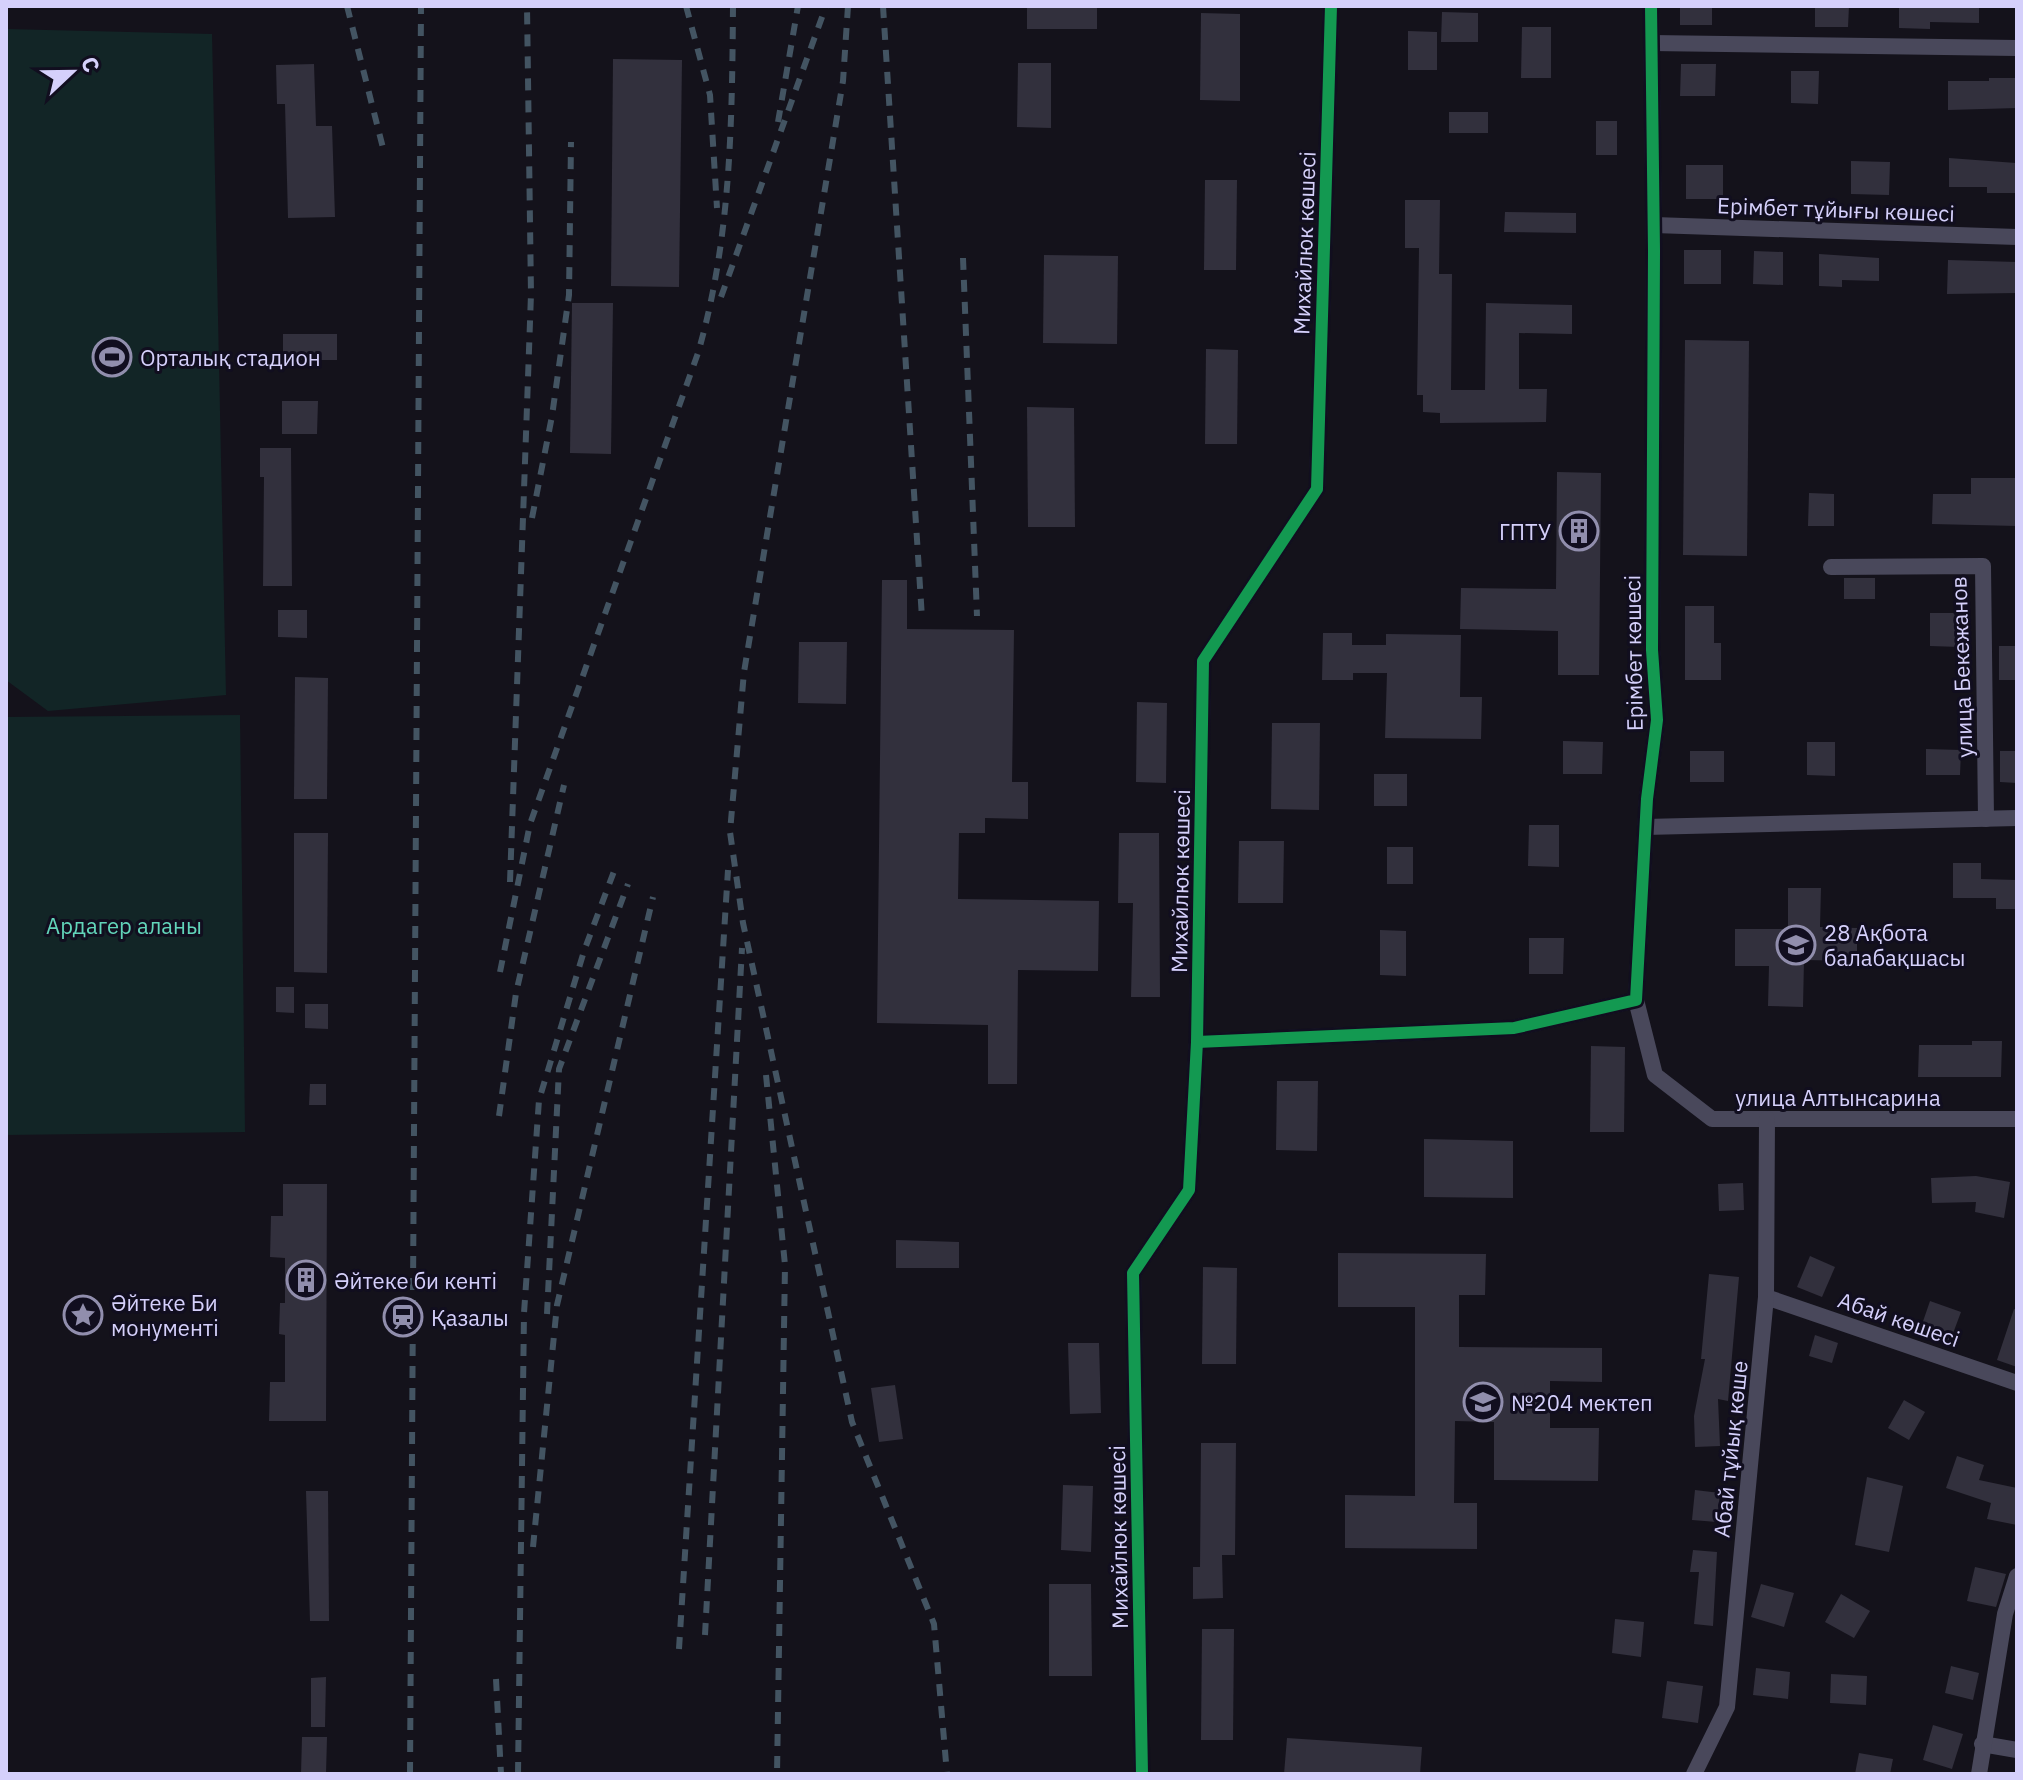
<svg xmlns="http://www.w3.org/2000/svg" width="2023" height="1780" viewBox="0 0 2023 1780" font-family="'IBM Plex Sans',sans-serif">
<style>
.green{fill:#122526}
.building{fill:#32303d}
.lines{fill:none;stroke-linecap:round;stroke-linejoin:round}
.street{stroke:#49485b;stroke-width:16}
.rail{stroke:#435462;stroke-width:6;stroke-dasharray:12 10;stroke-linecap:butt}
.cycleway-casing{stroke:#110e1f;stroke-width:17}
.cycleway{stroke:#139951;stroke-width:12}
.labels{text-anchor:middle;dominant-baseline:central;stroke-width:6;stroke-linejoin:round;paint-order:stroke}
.street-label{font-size:22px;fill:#d5d0fb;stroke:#110e1f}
.poi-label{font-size:22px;fill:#d5d0fb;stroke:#110e1f;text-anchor:start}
.park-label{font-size:22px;fill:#62d5ba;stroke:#110e1f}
</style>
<rect width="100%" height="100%" fill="#14121b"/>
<g class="green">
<polygon points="6,29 212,34 226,695 48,711 6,680"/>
<polygon points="240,715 245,1132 6,1135 6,717"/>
</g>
<g class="building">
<rect x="1027" y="6" width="70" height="23"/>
<rect x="1680" y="6" width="32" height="19"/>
<polygon points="1815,6 1849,6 1848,27 1815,27"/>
<polygon points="1899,6 1979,6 1979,23 1930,22 1930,29 1899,28"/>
<polygon points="1442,12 1478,13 1478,42 1441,42"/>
<polygon points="1201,13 1240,14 1240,101 1200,100"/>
<polygon points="1522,27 1551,27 1551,78 1521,78"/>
<polygon points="1408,31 1437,32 1437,70 1408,70"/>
<polygon points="613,59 682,60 679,287 611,286"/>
<polygon points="1018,63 1051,63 1051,128 1017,127"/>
<polygon points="314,64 316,126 332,126 335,217 288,218 285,104 277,104 276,65"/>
<polygon points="1681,64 1716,64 1715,96 1680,96"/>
<polygon points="1791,71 1819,71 1818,104 1791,103"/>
<polygon points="1989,78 2017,78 2017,108 1948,110 1948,81 1989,81"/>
<rect x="1449" y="112" width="39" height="21"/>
<rect x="1596" y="121" width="21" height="34"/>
<polygon points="1949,158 2016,163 2016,193 1987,193 1987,187 1949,187"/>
<polygon points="1851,161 1890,162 1889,195 1851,194"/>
<rect x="1686" y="165" width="37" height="34"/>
<polygon points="1205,180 1237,180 1236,270 1204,270"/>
<polygon points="1405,200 1440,200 1439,274 1452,274 1451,390 1485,390 1486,303 1572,305 1572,334 1519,333 1519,389 1547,389 1546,422 1440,423 1440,413 1423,412 1423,395 1417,395 1419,248 1405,248"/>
<polygon points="1505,212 1576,213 1576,233 1504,232"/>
<rect x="1684" y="250" width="37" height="34"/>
<polygon points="1754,251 1783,252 1783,285 1753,284"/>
<polygon points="1819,254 1879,258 1879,281 1842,280 1842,287 1819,286"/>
<polygon points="1044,255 1118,256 1117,344 1043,343"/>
<polygon points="1948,260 2017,262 2017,293 1947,294"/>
<polygon points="572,303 613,303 611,454 570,453"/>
<rect x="283" y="334" width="54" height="26"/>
<polygon points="1685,340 1749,341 1747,556 1683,555"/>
<polygon points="1206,349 1238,350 1237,444 1205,444"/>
<polygon points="282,401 318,401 317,434 282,434"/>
<polygon points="1027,407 1074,408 1075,527 1028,527"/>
<polygon points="260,448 291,448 292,586 263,586 264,477 260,477"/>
<polygon points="1557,472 1601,473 1599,675 1558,675 1558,631 1460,629 1461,588 1556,589"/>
<polygon points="1971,478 2017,478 2017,526 1932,524 1933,494 1971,494"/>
<polygon points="1809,493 1834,494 1834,526 1808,526"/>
<rect x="1844" y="578" width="31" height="21"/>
<polygon points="882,580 907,580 907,629 1014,630 1012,782 1028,782 1028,819 985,818 985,833 959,833 958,899 1099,901 1098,971 1018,970 1017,1084 988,1084 988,1025 877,1023"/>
<polygon points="1685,606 1714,606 1714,643 1721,643 1721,680 1685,680"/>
<polygon points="278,610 307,610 307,638 278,637"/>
<polygon points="1930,613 1960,613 1960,647 1930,646"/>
<polygon points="1323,633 1352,633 1352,645 1386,645 1386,634 1461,635 1460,697 1482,697 1481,739 1385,738 1387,673 1353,673 1353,680 1322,680"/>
<polygon points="799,642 847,642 846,704 798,703"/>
<rect x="1999" y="646" width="18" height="34"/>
<polygon points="295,677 328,678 327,799 294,799"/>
<polygon points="1137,702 1167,703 1166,783 1136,782"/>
<polygon points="1272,723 1320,723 1319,810 1271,809"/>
<polygon points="1563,741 1603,742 1602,774 1563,774"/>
<polygon points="1807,742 1835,742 1835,776 1807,775"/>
<polygon points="1926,749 1961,750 1960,775 1926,775"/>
<rect x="1690" y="751" width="34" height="31"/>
<polygon points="2000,751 2017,751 2017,783 2000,782"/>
<rect x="1374" y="774" width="33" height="32"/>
<polygon points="1529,825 1559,825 1559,867 1528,866"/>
<polygon points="294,833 328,833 327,973 294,972"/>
<polygon points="1119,833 1159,833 1160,997 1131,997 1133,903 1118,903"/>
<polygon points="1239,841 1284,841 1283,903 1238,903"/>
<rect x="1387" y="847" width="26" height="37"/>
<polygon points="1953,863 1981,863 1981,879 2017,880 2017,909 1996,909 1996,898 1953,898"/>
<polygon points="1788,888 1821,888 1820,927 1857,928 1857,961 1804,960 1803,1007 1768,1006 1769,966 1735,966 1735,929 1788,929"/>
<polygon points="1380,930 1406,931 1406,976 1380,975"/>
<polygon points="1529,938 1564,938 1563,974 1529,974"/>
<polygon points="276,987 294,987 294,1013 276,1012"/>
<polygon points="305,1004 328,1004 328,1029 305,1028"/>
<polygon points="1972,1041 2002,1041 2001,1077 1918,1077 1919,1045 1972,1045"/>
<polygon points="1591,1046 1625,1047 1624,1132 1590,1132"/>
<polygon points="1277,1081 1318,1081 1317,1151 1276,1150"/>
<polygon points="310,1084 326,1084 326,1105 309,1105"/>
<polygon points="1424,1139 1513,1141 1513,1198 1424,1197"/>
<polygon points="1976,1176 2010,1182 2004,1218 1975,1212 1976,1202 1932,1203 1931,1178"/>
<polygon points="1743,1183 1744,1210 1719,1211 1718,1184"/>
<polygon points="283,1184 327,1184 326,1421 269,1421 270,1382 285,1382 285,1335 279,1334 280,1303 285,1303 285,1258 270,1257 271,1216 283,1216"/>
<polygon points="896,1240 959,1242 959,1268 896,1268"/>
<polygon points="1338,1253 1486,1254 1485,1295 1459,1295 1459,1347 1602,1348 1602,1382 1550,1381 1550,1428 1599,1428 1598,1481 1494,1480 1494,1422 1455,1421 1454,1503 1477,1503 1477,1549 1345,1548 1345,1495 1415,1496 1415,1307 1338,1307"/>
<polygon points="1810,1256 1835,1267 1822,1297 1797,1287"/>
<polygon points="1203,1267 1237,1268 1236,1364 1202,1364"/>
<polygon points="1709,1274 1739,1277 1728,1401 1718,1399 1720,1446 1695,1447 1694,1416 1705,1359 1701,1359"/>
<polygon points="1930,1301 1961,1312 1949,1344 1919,1333"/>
<polygon points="2014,1309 2017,1310 2017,1367 1997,1360"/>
<polygon points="1815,1335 1838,1343 1832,1363 1809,1356"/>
<polygon points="1068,1343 1099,1343 1101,1413 1070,1414"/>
<polygon points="895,1385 903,1439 879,1442 871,1388"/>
<polygon points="1904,1400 1925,1412 1909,1440 1888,1428"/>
<polygon points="1201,1443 1236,1443 1235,1555 1222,1555 1223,1598 1193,1599 1193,1567 1200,1567"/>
<polygon points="1957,1456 1984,1465 1979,1480 2017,1488 2017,1525 1987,1519 1991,1503 1946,1488"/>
<polygon points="1867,1477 1903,1486 1889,1552 1855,1545"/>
<polygon points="1063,1485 1093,1486 1091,1552 1061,1550"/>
<polygon points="1695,1490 1720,1493 1717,1522 1692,1520"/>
<polygon points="306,1491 328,1491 329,1621 310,1621"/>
<polygon points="1693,1550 1717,1552 1713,1626 1694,1624 1699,1572 1690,1572"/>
<polygon points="1975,1567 2006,1574 1996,1607 1967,1601"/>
<polygon points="1049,1584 1091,1584 1092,1676 1049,1676"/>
<polygon points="1761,1584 1794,1593 1784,1627 1751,1617"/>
<polygon points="1841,1594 1870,1611 1854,1638 1825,1622"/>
<polygon points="1615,1619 1644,1622 1641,1657 1612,1653"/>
<polygon points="1202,1629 1234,1629 1233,1740 1201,1740"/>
<polygon points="1951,1666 1979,1673 1973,1700 1945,1693"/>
<polygon points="1756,1668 1790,1672 1788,1699 1753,1695"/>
<polygon points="1831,1674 1867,1676 1866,1705 1830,1703"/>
<polygon points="326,1677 325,1727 311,1727 311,1678"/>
<polygon points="1667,1681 1703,1686 1698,1723 1662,1718"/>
<polygon points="1933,1725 1963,1734 1952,1769 1923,1760"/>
<polygon points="302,1737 327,1737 326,1774 301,1774"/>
<polygon points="1287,1738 1422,1747 1420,1774 1284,1774"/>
<polygon points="1859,1753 1893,1759 1890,1774 1855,1774"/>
</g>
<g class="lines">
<g class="street">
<polyline points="1651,43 2017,48"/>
<polyline points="1654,225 2017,237"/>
<polyline points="1831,567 1983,566 1986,819"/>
<polyline points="1645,827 2017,818"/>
<polyline points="1636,1000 1655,1075 1712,1119 2017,1119"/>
<polyline points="1197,1042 1514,1028 1636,1000 1647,799 1657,720 1652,650 1654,251 1651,6"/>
<polyline points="1766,1297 2017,1383"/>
<polyline points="1982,1744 2017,1750"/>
<polyline points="1142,1774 1133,1273 1189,1190 1197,1042 1203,661 1317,489 1331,6"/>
<polyline points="1694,1774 1727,1707 1766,1297 1767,1119"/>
<polyline points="1979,1774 2005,1614 2017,1576"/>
</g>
<g class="rail">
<polyline points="347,6 383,148"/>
<polyline points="686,6 710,95 717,208"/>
<polyline points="848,6 843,81 744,672 730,832 743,923 852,1422 934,1624 947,1774"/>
<polyline points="883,6 922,618"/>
<polyline points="778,122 798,6"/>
<polyline points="963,258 977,616"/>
<polyline points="721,297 826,6"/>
<polyline points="532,518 552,416 569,295 571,142"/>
<polyline points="510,882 531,294 527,6"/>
<path d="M500,972L530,824L698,353C731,239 732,124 733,6"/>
<polyline points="766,1075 785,1265 777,1774"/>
<polyline points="499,1116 516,993 564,785"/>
<polyline points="547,1314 559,1069 628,884"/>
<polyline points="533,1547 557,1305 653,897"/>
<polyline points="705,1635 742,948"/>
<polyline points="679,1649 728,870"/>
<polyline points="496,1679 501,1774"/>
<polyline points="410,1774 421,6"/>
<polyline points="518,1774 524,1313 539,1100 584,951 616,866"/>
</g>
<g class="cycleway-casing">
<g id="cycleway">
<polyline points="1197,1042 1514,1028 1636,1000 1647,799 1657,720 1652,650 1654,251 1651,6"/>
<polyline points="1142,1774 1133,1273 1189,1190 1197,1042 1203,661 1317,489 1331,6"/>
</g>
</g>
<use href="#cycleway" class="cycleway"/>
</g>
<defs>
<g id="stadium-ring" transform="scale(2)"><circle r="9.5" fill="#110e1f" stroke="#918ead" stroke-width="1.5"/><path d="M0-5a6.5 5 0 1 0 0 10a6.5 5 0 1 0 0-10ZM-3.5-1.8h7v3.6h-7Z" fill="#918ead"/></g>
<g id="building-ring" transform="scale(2)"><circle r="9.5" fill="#110e1f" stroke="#918ead" stroke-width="1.5"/><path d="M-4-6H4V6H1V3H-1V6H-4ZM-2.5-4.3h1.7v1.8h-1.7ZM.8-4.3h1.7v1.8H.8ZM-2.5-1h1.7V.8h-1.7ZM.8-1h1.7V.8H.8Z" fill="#918ead"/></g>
<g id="school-ring" transform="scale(2)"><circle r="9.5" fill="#110e1f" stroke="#918ead" stroke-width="1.5"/><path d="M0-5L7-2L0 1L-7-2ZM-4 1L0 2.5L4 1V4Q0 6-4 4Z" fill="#918ead"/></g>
<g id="sight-ring" transform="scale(2)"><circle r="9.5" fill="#110e1f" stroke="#918ead" stroke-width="1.5"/><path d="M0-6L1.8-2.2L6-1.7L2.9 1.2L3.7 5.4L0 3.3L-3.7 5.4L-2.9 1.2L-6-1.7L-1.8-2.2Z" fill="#918ead"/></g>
<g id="station-ring" transform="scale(2)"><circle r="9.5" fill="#110e1f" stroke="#918ead" stroke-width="1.5"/><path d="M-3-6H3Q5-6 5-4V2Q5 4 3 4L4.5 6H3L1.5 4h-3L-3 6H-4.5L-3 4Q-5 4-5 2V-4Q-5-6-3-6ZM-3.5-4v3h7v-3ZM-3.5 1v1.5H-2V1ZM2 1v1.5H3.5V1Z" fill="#918ead"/></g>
</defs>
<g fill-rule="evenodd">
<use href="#stadium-ring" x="112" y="357"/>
<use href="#building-ring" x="1579" y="531"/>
<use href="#school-ring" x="1796" y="945"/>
<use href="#building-ring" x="306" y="1280"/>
<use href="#sight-ring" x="83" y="1315"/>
<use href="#station-ring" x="403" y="1317"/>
<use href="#school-ring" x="1483" y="1402"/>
</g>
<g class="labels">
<g class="street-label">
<text transform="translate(1836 209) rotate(2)">Ерімбет тұйығы көшесі</text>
<text transform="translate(1304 243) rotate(-88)">Михайлюк көшесі</text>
<text transform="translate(1633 653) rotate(-91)">Ерімбет көшесі</text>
<text transform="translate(1961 667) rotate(-92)">улица Бекежанов</text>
<text transform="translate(1180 881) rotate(-89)">Михайлюк көшесі</text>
<text x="1838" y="1097">улица Алтынсарина</text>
<text transform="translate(1899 1319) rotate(19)">Абай көшесі</text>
<text transform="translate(1730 1449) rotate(-84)">Абай тұйық көше</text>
<text transform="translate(1118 1537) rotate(-91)">Михайлюк көшесі</text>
</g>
<g class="poi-label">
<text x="140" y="357">Орталық стадион</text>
<text x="1551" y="531" text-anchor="end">ГПТУ</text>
<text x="1824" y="932">28 Ақбота<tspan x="1824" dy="25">балабақшасы</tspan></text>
<text x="334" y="1280">Әйтеке би кенті</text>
<text x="111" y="1302">Əйтеке Би<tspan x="111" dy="25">монументі</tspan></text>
<text x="431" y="1317">Қазалы</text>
<text x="1511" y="1402">№204 мектеп</text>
</g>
<g class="park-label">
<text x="124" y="925">Ардагер аланы</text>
</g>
</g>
<rect width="2023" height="1780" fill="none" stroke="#d5d0fb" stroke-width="16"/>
<g transform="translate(72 72) rotate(68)" stroke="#110e1f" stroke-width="6" paint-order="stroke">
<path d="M0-6L14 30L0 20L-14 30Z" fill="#d5d0fb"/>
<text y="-12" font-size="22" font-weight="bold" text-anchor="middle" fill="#d5d0fb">С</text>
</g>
</svg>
